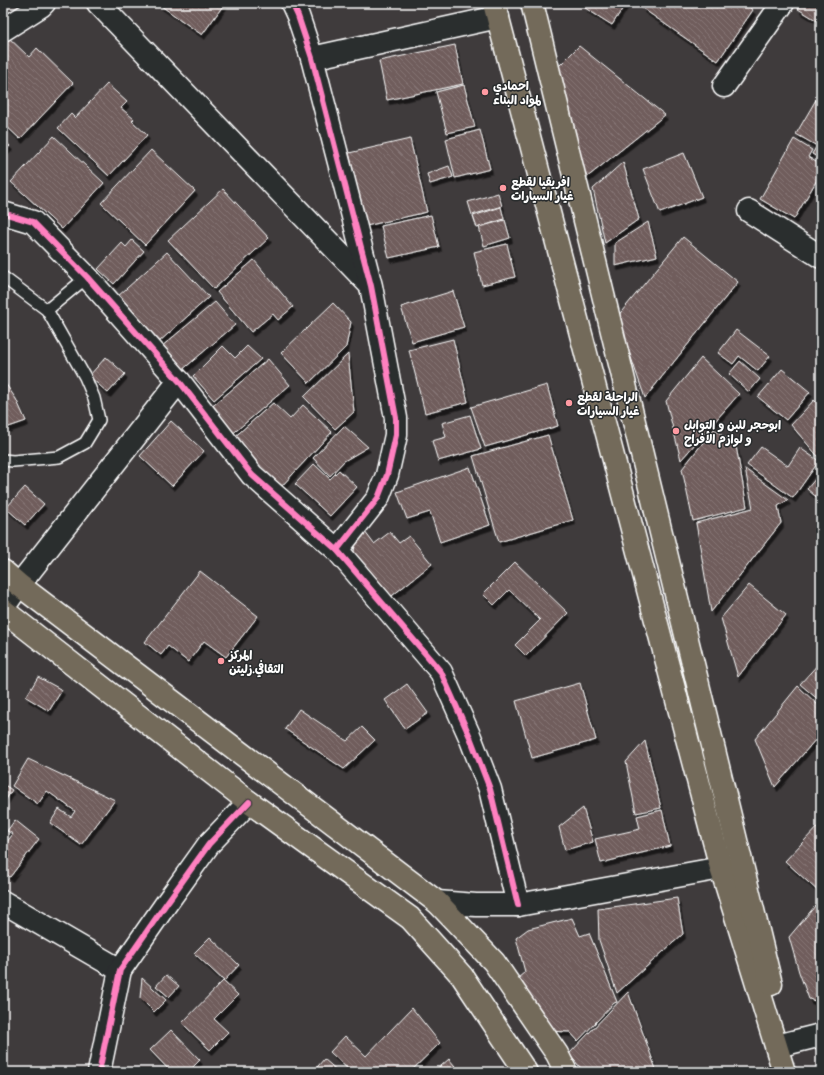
<svg xmlns="http://www.w3.org/2000/svg" width="824" height="1075" viewBox="0 0 824 1075" font-family="'Patrick Hand','Playpen Sans Arabic',sans-serif">
<style>
.building{fill:url(#building-back-hatch);stroke:#fff;filter:url(#shadow)}
.lines{fill:none;stroke-linecap:round;stroke-linejoin:round}
.lane-casing{stroke:#fff;stroke-width:14}
.street-casing{stroke:#fff;stroke-width:25}
.primary-casing{stroke:#fff;stroke-width:25}
.lane{stroke:#2a2d2e;stroke-width:11}
.street{stroke:#2a2d2e;stroke-width:22}
.primary{stroke:#736b5a;stroke-width:22}
.cycleway-casing{stroke:#2a2d2e;stroke-width:8}
.cycleway{stroke:#ff80c0;stroke-width:6}
.poi-dot{fill:#ff9aa2;stroke:#2a2d2e;stroke-width:1.5}
.labels{text-anchor:middle;dominant-baseline:central;stroke-width:3;stroke-linejoin:round;paint-order:stroke}
.poi-label{font-size:12px;font-weight:bold;fill:#fff;stroke:#2a2d2e;text-anchor:start}
</style>
<defs>
<pattern id="building-back-hatch" width="6" height="6" patternUnits="userSpaceOnUse"><rect width="6" height="6" fill="#705d5b"/><path d="M-1 5l2 2M0 0l6 6M5-1l2 2" fill="none" stroke="#857574"/></pattern>
<filter id="shadow"><feDropShadow dx="2.5" dy="4.5" stdDeviation="0" flood-color="#0009"/></filter>
</defs>
<rect width="100%" height="100%" fill="#3f3b3c"/>
<filter id="ink" filterUnits="userSpaceOnUse"><feTurbulence type="fractalNoise" baseFrequency=".025" numOctaves="2"/><feDisplacementMap in="SourceGraphic" scale="8" xChannelSelector="R" yChannelSelector="G"/><feConvolveMatrix kernelMatrix="1 2 1 2 8 2 1 2 1" color-interpolation-filters="sRGB"/></filter>
<g filter="url(#ink)">
<g class="building">
<polygon points="157,3 225,3 202,35"/>
<polygon points="588,3 626,3 612,25 585,8"/>
<polygon points="646,3 743,3 753,10 718,61 642,8"/>
<polygon points="801,3 821,3 821,23 798,9"/>
<polygon points="6,35 29,57 37,48 73,83 20,139 3,123 3,38"/>
<polygon points="455,45 463,84 387,100 379,61"/>
<polygon points="579,46 665,115 581,182 554,71"/>
<polygon points="107,84 127,102 121,108 134,119 132,121 147,135 109,176 58,128 71,114 75,118"/>
<polygon points="464,85 475,127 447,133 436,92"/>
<polygon points="821,91 821,159 812,154 817,146 796,134"/>
<polygon points="480,130 490,169 455,178 446,139"/>
<polygon points="54,136 104,183 62,229 11,182"/>
<polygon points="3,139 10,146 3,153"/>
<polygon points="410,139 427,212 366,226 349,153"/>
<polygon points="794,139 812,150 808,157 821,165 821,173 794,219 760,199"/>
<polygon points="151,150 195,191 145,245 101,203"/>
<polygon points="684,153 702,197 660,213 643,169"/>
<polygon points="623,162 639,219 605,243 593,189"/>
<polygon points="449,166 453,177 430,184 427,174"/>
<polygon points="223,189 269,238 214,289 168,240"/>
<polygon points="498,193 502,206 472,215 468,202"/>
<polygon points="501,207 504,219 477,228 473,216"/>
<polygon points="431,215 439,247 389,258 381,226"/>
<polygon points="505,220 510,238 484,246 479,227"/>
<polygon points="648,222 657,256 615,266 615,243"/>
<polygon points="683,237 738,282 645,398 617,317"/>
<polygon points="132,240 144,251 114,284 98,269 122,243 126,247"/>
<polygon points="507,244 515,277 482,285 474,252"/>
<polygon points="167,252 209,297 159,342 117,297"/>
<polygon points="254,260 293,307 278,320 273,314 251,332 217,292"/>
<polygon points="453,291 464,327 412,342 401,307"/>
<polygon points="215,302 235,325 181,371 161,347"/>
<polygon points="333,303 351,322 346,347 309,383 281,353"/>
<polygon points="736,330 770,356 758,371 739,356 733,364 718,353"/>
<polygon points="453,339 468,402 425,413 409,350"/>
<polygon points="223,346 235,358 247,346 261,359 214,400 193,376"/>
<polygon points="348,354 354,412 335,429 304,397"/>
<polygon points="106,357 125,374 108,393 89,376"/>
<polygon points="701,358 739,394 681,460 666,401"/>
<polygon points="268,359 290,385 230,436 208,410"/>
<polygon points="740,361 760,379 749,392 729,374"/>
<polygon points="782,369 810,392 786,420 758,397"/>
<polygon points="3,380 16,399 26,421 3,429"/>
<polygon points="547,385 558,426 485,447 471,407"/>
<polygon points="814,400 821,407 821,460 791,425"/>
<polygon points="273,403 290,419 303,405 332,432 280,488 231,440"/>
<polygon points="470,415 481,449 438,461 432,441 446,437 442,423"/>
<polygon points="171,421 204,451 172,486 140,456"/>
<polygon points="344,426 368,447 344,461 330,476 313,458"/>
<polygon points="714,429 736,446 747,507 693,521 682,469"/>
<polygon points="548,435 573,520 499,542 473,456"/>
<polygon points="761,447 788,466 800,448 819,461 793,498 747,465"/>
<polygon points="314,464 330,479 339,470 357,487 330,516 295,484"/>
<polygon points="470,467 490,525 440,542 430,512 407,519 397,492"/>
<polygon points="745,469 788,500 778,506 781,523 711,612 696,523 753,508"/>
<polygon points="821,472 821,501 807,489"/>
<polygon points="25,487 44,504 25,525 6,508"/>
<polygon points="365,532 374,544 390,532 399,543 409,536 432,564 388,599 353,557 356,540"/>
<polygon points="515,562 568,613 526,656 515,645 540,620 509,590 494,605 483,594"/>
<polygon points="200,571 258,616 226,657 204,641 188,662 168,646 161,655 145,642"/>
<polygon points="749,585 786,615 738,677 721,618"/>
<polygon points="821,661 821,702 800,684"/>
<polygon points="38,677 62,690 49,711 26,697"/>
<polygon points="580,683 596,740 532,758 516,701"/>
<polygon points="407,684 428,713 405,729 385,700"/>
<polygon points="798,686 821,708 821,733 775,787 755,739"/>
<polygon points="299,709 347,741 362,727 375,740 344,769 285,729"/>
<polygon points="645,741 661,808 636,813 626,762"/>
<polygon points="28,759 115,800 81,845 50,823 59,809 71,817 75,811 47,791 38,804 12,786"/>
<polygon points="3,784 12,790 3,804"/>
<polygon points="583,808 593,842 565,850 559,827"/>
<polygon points="662,810 670,846 601,863 595,839 640,829 637,816"/>
<polygon points="15,820 39,839 10,877 3,872 3,847 13,834 7,831"/>
<polygon points="821,823 821,891 820,893 785,861"/>
<polygon points="677,898 683,934 617,993 599,940 598,909"/>
<polygon points="821,899 821,1003 809,999 799,972 789,937"/>
<polygon points="572,918 580,936 589,933 617,1002 614,1003 578,1041 570,1032 547,1031 518,978 525,972 516,938 528,929"/>
<polygon points="210,937 239,965 224,981 194,953"/>
<polygon points="166,975 179,986 169,997 156,986"/>
<polygon points="142,978 166,1000 154,1012 140,998"/>
<polygon points="223,981 238,995 214,1019 228,1032 210,1050 182,1023"/>
<polygon points="628,992 657,1072 584,1072 569,1054"/>
<polygon points="412,1008 440,1043 410,1072 351,1072 330,1052 345,1036 366,1056"/>
<polygon points="171,1030 200,1060 188,1072 171,1072 150,1050"/>
<polygon points="324,1059 339,1072 313,1072"/>
<polygon points="449,1059 460,1072 434,1072"/>
</g>
<g class="lines">
<g class="lane-casing">
<g id="lane">
<polyline points="3,277 47,310 85,377 94,398 99,420 85,443 59,457 13,461 3,460"/>
<polyline points="47,310 87,277"/>
</g>
</g>
<g class="street-casing">
<g id="street">
<polyline points="98,3 370,285"/>
<polyline points="292,3 298,16 312,58 371,286 396,418 396,435 387,475 378,498 337,550"/>
<polyline points="3,30 41,6 44,3"/>
<polyline points="312,58 498,17"/>
<polyline points="724,86 783,3"/>
<polyline points="749,211 821,257"/>
<polyline points="3,213 33,222 87,277 179,381 252,475 337,550 441,672 470,737 490,789 518,905"/>
<polyline points="3,608 19,585 179,381"/>
<polyline points="3,902 120,970"/>
<polyline points="437,902 476,905 518,905 721,868"/>
<polyline points="785,1044 821,1035"/>
<polyline points="99,1072 120,970 166,904 209,844 249,802"/>
</g>
</g>
<g class="primary-casing">
<g id="primary">
<polyline points="494,3 721,868 784,1072"/>
<polyline points="532,3 771,984"/>
<polyline points="3,571 19,585 437,902 494,962 557,1054 566,1072"/>
<polyline points="3,610 249,802 410,918 462,976 526,1072"/>
</g>
</g>
<use href="#lane" class="lane"/>
<use href="#street" class="street"/>
<use href="#primary" class="primary"/>
<g class="cycleway-casing">
<g id="cycleway">
<polyline points="292,3 298,16 312,58 371,286 396,418 396,435 387,475 378,498 337,550"/>
<polyline points="3,213 33,222 87,277 179,381 252,475 337,550 441,672 470,737 490,789 518,905"/>
<polyline points="99,1072 120,970 166,904 209,844 249,802"/>
</g>
</g>
<use href="#cycleway" class="cycleway"/>
</g>
</g>
<g class="poi-dot">
<circle cx="485" cy="92" r="4"/>
<circle cx="503" cy="188" r="4"/>
<circle cx="569" cy="403" r="4"/>
<circle cx="676" cy="431" r="4"/>
<circle cx="221" cy="661" r="4"/>
</g>
<g class="labels">
<g class="poi-label">
<text x="493" y="85">احمادي<tspan x="493" dy="14">لمواد البناء</tspan></text>
<text x="511" y="181">افريقيا لقطع<tspan x="511" dy="14">غيار السيارات</tspan></text>
<text x="577" y="396">الراحلة لقطع<tspan x="577" dy="14">غيار السيارات</tspan></text>
<text x="684" y="424">ابوحجر للبن و التوابل<tspan x="684" dy="14">و لوازم الأفراح</tspan></text>
<text x="229" y="654">المركز<tspan x="229" dy="14">الثقافي.زليتن</tspan></text>
</g>
</g>
<rect width="824" height="1075" fill="none" stroke="#2a2d2e" stroke-width="16"/>
<rect x="8" y="8" width="808" height="1059" fill="none" stroke="#fff" stroke-width="1.5" filter="url(#ink)"/>
</svg>
